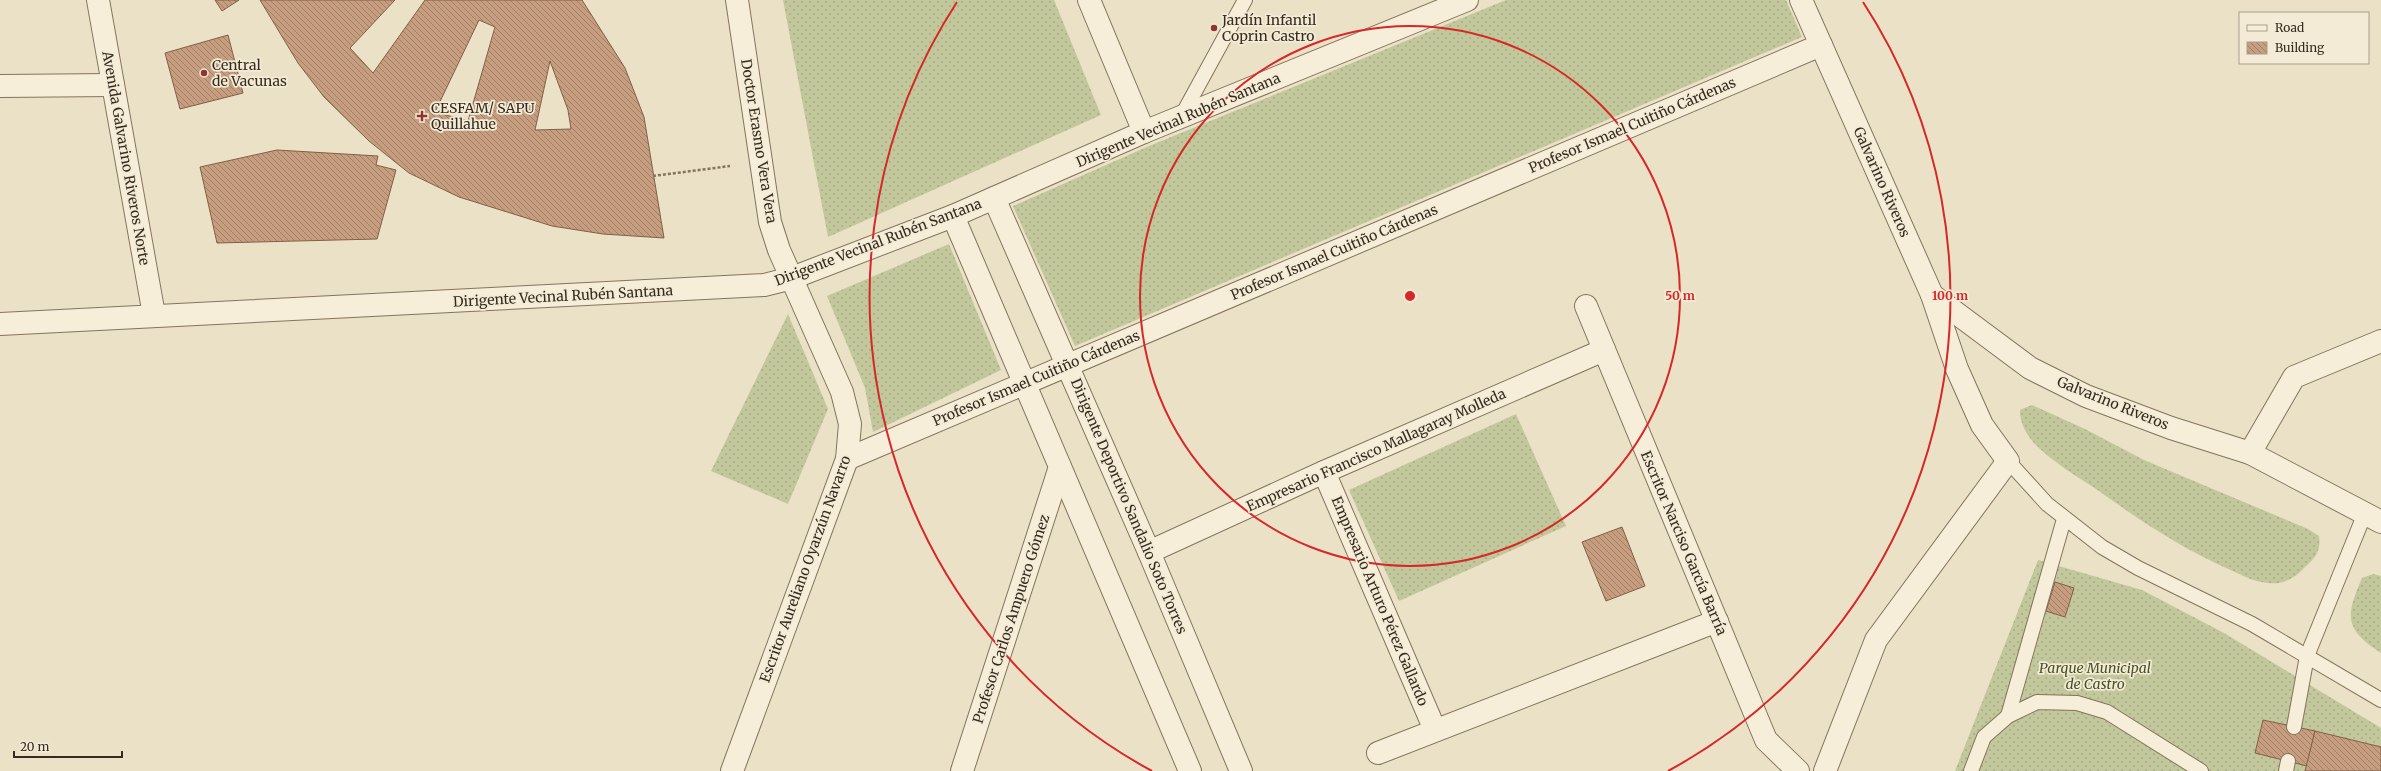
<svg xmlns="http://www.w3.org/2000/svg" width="2381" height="771" viewBox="0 0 2381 771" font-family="Merriweather,serif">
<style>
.grass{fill:url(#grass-dots)}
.building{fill:url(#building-back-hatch);stroke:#825f45;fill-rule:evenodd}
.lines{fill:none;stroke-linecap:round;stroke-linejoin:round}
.service-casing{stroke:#85735d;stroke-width:16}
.minor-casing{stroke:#85735d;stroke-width:24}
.tertiary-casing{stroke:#85735d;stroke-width:24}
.path{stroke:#85735d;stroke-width:2.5;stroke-dasharray:3 2;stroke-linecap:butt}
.service{stroke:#f6eed9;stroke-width:14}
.minor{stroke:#f6eed9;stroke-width:22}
.tertiary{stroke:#f6eed9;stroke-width:22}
.ring{fill:none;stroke:#d62828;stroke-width:2}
.poi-dot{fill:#8f3432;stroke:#f3ebd5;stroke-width:1.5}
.labels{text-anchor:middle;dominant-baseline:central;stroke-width:3.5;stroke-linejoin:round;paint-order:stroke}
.poi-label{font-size:14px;fill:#362b20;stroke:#f3ebd5;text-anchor:start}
.street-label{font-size:14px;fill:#362b20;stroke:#f3ebd5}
.park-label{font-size:14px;font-style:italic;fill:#465128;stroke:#f3ebd5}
.centre{fill:#d62828;stroke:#f3ebd5;stroke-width:2}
.ring-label{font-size:12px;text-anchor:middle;font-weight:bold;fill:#d62828;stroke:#f3ebd5;stroke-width:3.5;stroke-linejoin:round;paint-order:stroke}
</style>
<defs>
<pattern id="grass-dots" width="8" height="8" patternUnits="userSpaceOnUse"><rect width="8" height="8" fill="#c2c89b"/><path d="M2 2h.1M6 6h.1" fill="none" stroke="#a7ac85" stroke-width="1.8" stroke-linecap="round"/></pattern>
<pattern id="building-back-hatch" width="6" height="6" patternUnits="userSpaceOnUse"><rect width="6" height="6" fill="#c69e7f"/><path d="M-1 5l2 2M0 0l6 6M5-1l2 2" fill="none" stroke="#a28168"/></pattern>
</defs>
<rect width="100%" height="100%" fill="#ebe1c6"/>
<g class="grass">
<polygon points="783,0 1054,0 1101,115 828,237"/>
<polygon points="1506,0 1786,0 1802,37 1075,346 1013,206 1149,146"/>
<polygon points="949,244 1001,370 873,432 865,388 827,296"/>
<polygon points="788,314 828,409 788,504 711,471"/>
<path d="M2032,405L2085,429L2144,460L2308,529L2319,536C2321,551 2316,557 2305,567C2295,578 2284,585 2268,583C2253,582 2240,574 2226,568C2179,547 2138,519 2096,489C2075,475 2051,461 2033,442C2025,432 2020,422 2020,410Z"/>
<polygon points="1516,414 1566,526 1399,601 1349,490"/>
<polygon points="2038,560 2142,590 2224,633 2381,728 2381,771 1955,771"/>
<path d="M2373,574L2381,576V653C2343,629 2346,615 2362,578Z"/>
</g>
<g class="building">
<polygon points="215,0 239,0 222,11"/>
<path d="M260,0H395L350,48L373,73L425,0H582L625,68L644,117L664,238L603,234L552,226L459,197L409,173L369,141L324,97L298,63ZM479,20L495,27L468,121L435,112ZM550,61L568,110L571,129L535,130Z"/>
<polygon points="228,35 243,93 180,109 165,53"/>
<polygon points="277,150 378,156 376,165 396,170 377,239 217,243 200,167"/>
<polygon points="1622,527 1645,586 1606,601 1582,542"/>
<polygon points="2055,582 2074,588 2065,617 2046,611"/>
<polygon points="2263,720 2315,731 2307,766 2255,753"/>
<polygon points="2315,731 2381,747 2381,771 2305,771"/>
</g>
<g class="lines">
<g class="service-casing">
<g id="service">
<polyline points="1181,117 1245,0"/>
<polyline points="2008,461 2047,504 2102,547 2138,568 2252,624 2381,700"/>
<polyline points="2008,716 2064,519"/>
<polyline points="2294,727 2307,656 2365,513"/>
<polyline points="1971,771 1984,737 2008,716 2037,702 2077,703 2107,712 2201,771"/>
<polyline points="2286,771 2288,761"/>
</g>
</g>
<g class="minor-casing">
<g id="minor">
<polyline points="98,0 154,315"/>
<polyline points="1089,0 1144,132"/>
<polyline points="0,86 113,85"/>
<polyline points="994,198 1149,552 1241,771"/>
<polyline points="953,216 1190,771"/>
<polyline points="1586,306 1766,740 1798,771"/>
<polyline points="0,324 764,285 792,278 953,216 1144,132 1467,0"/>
<polyline points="2250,453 2294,377 2381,341"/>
<polyline points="847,459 1821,45"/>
<polyline points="1324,472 1435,730"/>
<polyline points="1149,552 1324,472 1604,350"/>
<polyline points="1378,753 1717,621"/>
<polyline points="732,771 847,459 850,424 842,392 779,250 770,222 737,0"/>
<polyline points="962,771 1060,467"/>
<polyline points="1825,771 1876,640 2008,461 1982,425 1957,369 1932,295"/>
</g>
</g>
<g class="tertiary-casing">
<polyline id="tertiary" points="1801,0 1932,295 2030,368 2086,396 2171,428 2250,453 2381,522"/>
</g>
<polyline class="path" points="653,176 730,166"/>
<use href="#service" class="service"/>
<use href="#minor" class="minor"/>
<use href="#tertiary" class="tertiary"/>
</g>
<g class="ring">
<circle cx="1410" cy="296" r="270"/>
<path d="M1152 771A540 540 0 0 1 957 2M1863 2A540 540 0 0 1 1668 771"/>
</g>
<g class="poi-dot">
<circle cx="1214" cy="28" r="4"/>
<circle cx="204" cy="73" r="4"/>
<path d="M420 110h4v4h4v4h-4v4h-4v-4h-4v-4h4z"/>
</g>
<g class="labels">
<g class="poi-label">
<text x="1222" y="20">Jardín Infantil<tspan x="1222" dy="16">Coprin Castro</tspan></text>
<text x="212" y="65">Central<tspan x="212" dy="16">de Vacunas</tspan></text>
<text x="431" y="108">CESFAM/ SAPU<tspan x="431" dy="16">Quillahue</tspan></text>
</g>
<g class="street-label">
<text transform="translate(1178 120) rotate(-23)">Dirigente Vecinal Rubén Santana</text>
<text transform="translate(1632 125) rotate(-23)">Profesor Ismael Cuitiño Cárdenas</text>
<text transform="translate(759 141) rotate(81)">Doctor Erasmo Vera Vera</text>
<text transform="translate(126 158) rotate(80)">Avenida Galvarino Riveros Norte</text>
<text transform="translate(1882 182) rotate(66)">Galvarino Riveros</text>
<text transform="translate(878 242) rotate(-21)">Dirigente Vecinal Rubén Santana</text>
<text transform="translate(1334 252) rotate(-23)">Profesor Ismael Cuitiño Cárdenas</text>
<text transform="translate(563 296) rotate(-3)">Dirigente Vecinal Rubén Santana</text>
<text transform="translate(1036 378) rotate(-23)">Profesor Ismael Cuitiño Cárdenas</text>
<text transform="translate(2113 403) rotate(22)">Galvarino Riveros</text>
<text transform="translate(1376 450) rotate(-24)">Empresario Francisco Mallagaray Molleda</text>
<text transform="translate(1129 506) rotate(67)">Dirigente Deportivo Sandalio Soto Torres</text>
<text transform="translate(1684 543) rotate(67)">Escritor Narciso García Barría</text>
<text transform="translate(805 569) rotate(-70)">Escritor Aureliano Oyarzún Navarro</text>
<text transform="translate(1380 601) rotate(67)">Empresario Arturo Pérez Gallardo</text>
<text transform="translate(1011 619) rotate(-72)">Profesor Carlos Ampuero Gómez</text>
</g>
<g class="park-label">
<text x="2095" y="668">Parque Municipal<tspan x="2095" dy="16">de Castro</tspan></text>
</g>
</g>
<circle cx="1410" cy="296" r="6" class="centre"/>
<g class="ring-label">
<text x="1680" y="300">50 m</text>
<text x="1950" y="300">100 m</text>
</g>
<rect x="2239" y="12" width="130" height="52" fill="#f3ebd5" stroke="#a79e8d"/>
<rect x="2247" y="25" width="20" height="6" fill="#f6eed9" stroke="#a79e8d"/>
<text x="2275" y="32" font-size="12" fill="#362b20">Road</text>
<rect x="2247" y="42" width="20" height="12" fill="url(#building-back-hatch)" stroke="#a79e8d"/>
<text x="2275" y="52" font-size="12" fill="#362b20">Building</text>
<path d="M14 751v6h108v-6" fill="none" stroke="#362b20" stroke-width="2"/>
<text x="20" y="751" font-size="12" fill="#362b20" stroke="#f3ebd5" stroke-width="3" paint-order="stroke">20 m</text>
</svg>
